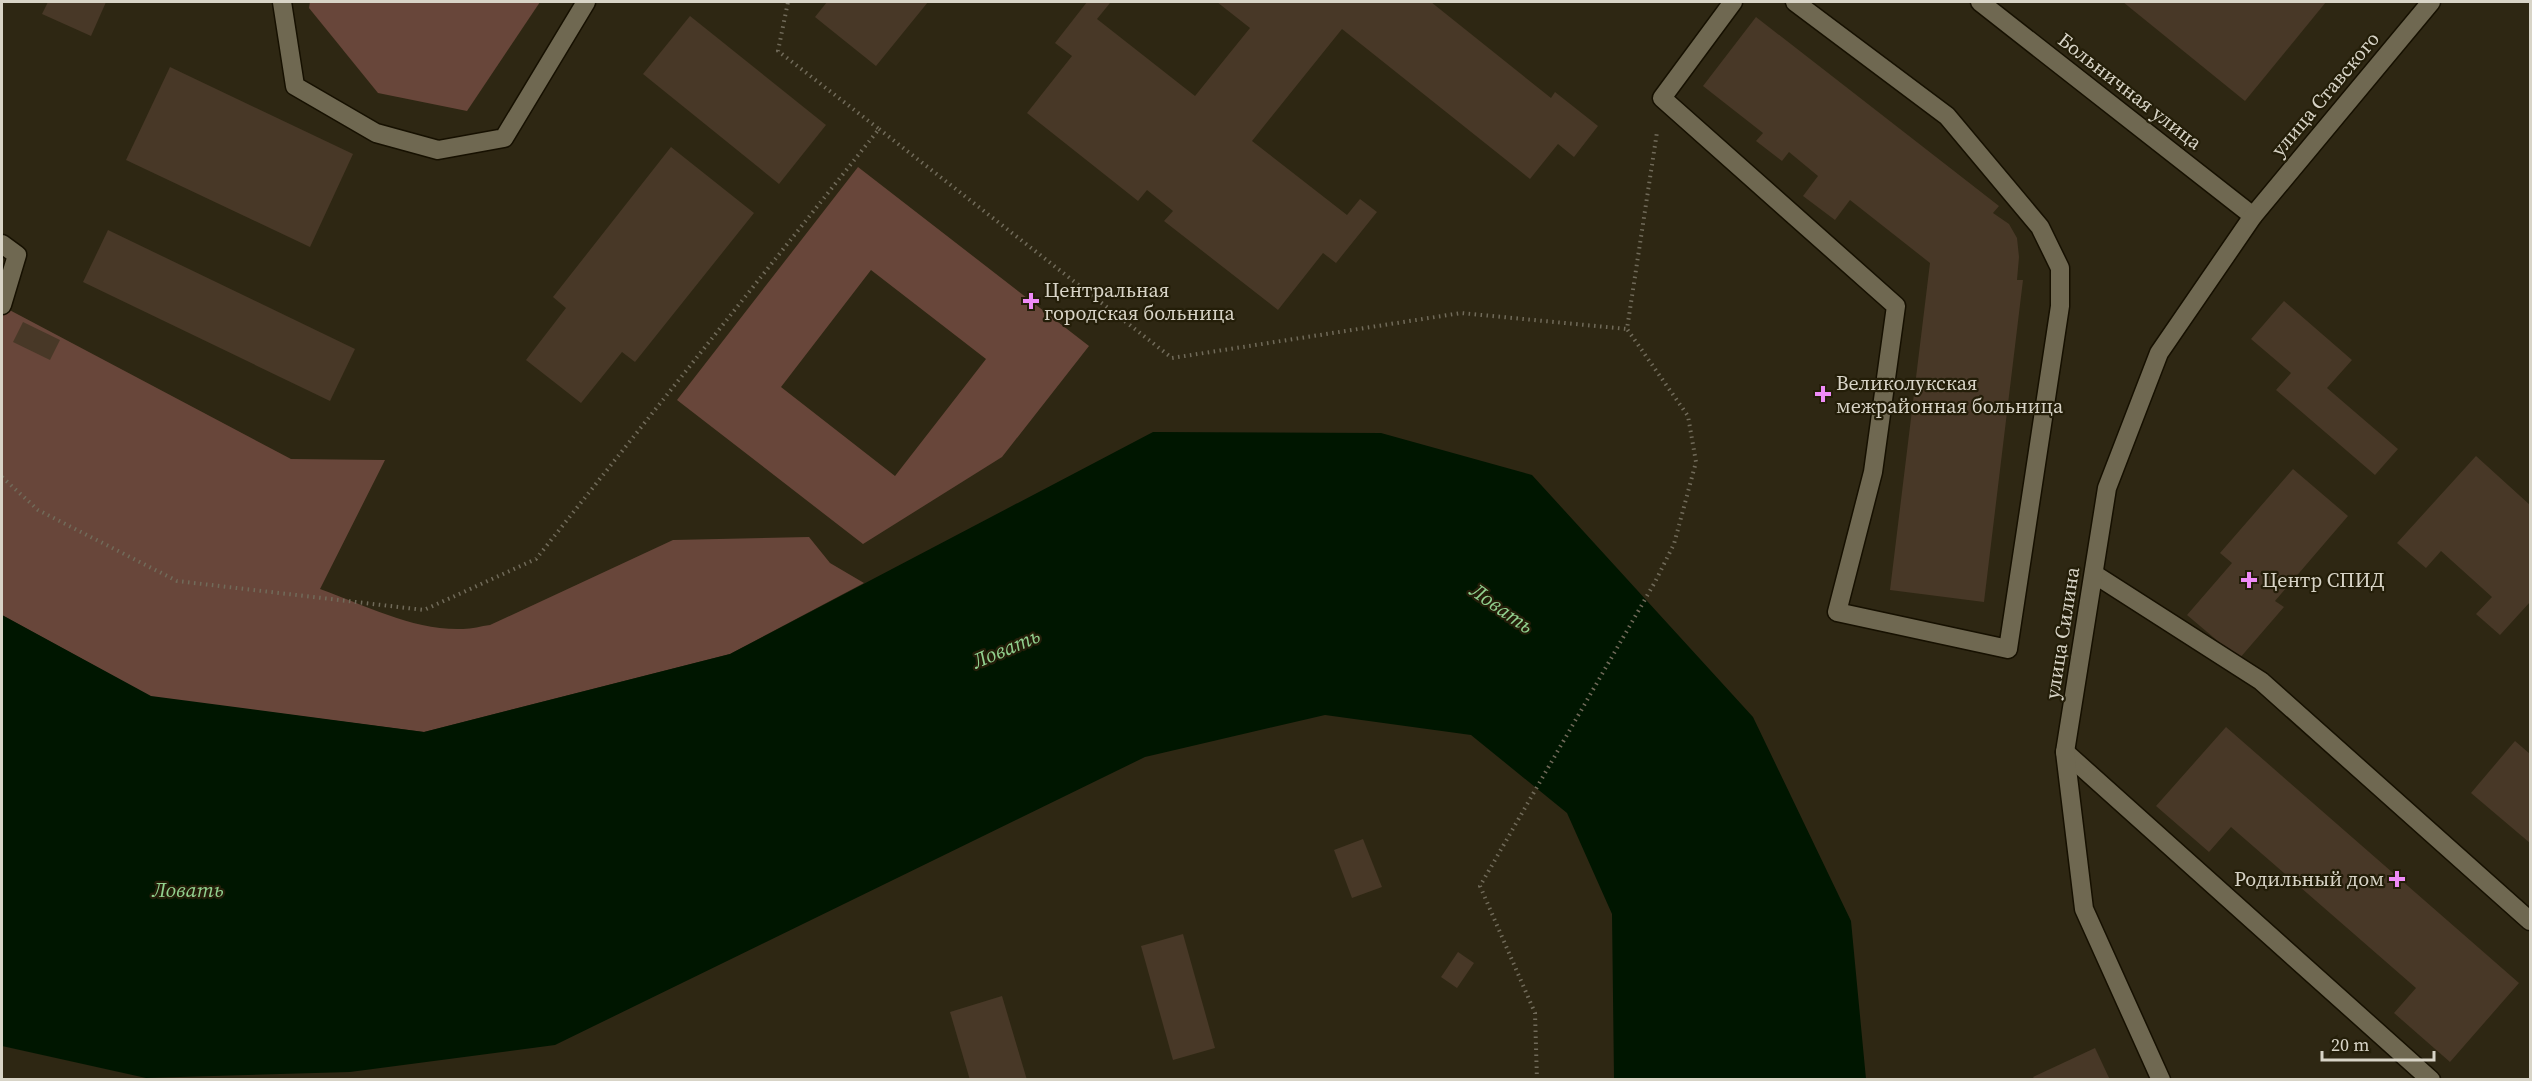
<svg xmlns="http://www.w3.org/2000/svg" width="2532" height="1081" viewBox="0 0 2532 1081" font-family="'Source Serif 4',serif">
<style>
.green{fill:#68463a;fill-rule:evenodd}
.water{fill:#001600}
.building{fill:#483827}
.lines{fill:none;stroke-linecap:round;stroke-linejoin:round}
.service-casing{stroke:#161000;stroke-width:21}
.minor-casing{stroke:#161000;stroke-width:21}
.tertiary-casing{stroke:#161000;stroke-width:21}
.path{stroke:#716b5a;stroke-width:4;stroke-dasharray:1.5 4.5;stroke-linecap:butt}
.service{stroke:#6f6851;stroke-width:18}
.minor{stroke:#6f6851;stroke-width:18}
.tertiary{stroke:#6f6851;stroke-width:18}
.poi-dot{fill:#ef8bf7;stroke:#241e09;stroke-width:2}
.labels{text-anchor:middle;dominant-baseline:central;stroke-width:4.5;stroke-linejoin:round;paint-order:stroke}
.street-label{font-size:20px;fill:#d8d4c7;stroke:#241e09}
.poi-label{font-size:20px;fill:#d8d4c7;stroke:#241e09;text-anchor:start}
.water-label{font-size:21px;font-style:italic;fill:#92d18f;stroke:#241e09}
</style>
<rect width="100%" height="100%" fill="#2e2713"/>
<g class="green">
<polygon points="310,2 540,2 467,111 378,93 309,8"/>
<path d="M858,167L1089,346L1002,457L863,544L677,400ZM871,270L986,359L895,476L781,387Z"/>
<path d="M2,306L291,459L385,460L320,589C365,605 414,631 463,629C472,629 481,626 490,625L673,540L809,537L830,563L864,583L730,654L424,732L151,697L2,615Z"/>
</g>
<polygon class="water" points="1153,432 1381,433 1532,475 1753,717 1851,921 1866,1079 1614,1079 1612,914 1567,813 1471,735 1325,715 1145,757 555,1045 350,1072 146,1078 2,1046 2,615 151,696 424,732 730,654"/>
<g class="building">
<polygon points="48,2 106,2 91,36 42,14"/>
<polygon points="827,2 928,2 876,66 815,17"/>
<polygon points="1087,2 1110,3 1097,19 1195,96 1250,28 1217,2 1431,2 1551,98 1555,92 1598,126 1574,157 1558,144 1530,179 1342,29 1252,141 1347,215 1360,199 1377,212 1336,263 1323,253 1278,310 1164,221 1173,211 1147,190 1138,201 1027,113 1072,56 1055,43"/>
<polygon points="2123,2 2326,2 2245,101"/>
<polygon points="690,16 826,125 779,184 643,74"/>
<polygon points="1756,17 1999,206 1993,213 2009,224 2017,238 2019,257 2017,280 2023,280 1984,602 1890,590 1930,263 1850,200 1835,220 1803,196 1818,176 1789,152 1782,161 1756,141 1763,133 1703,86"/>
<polygon points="170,67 353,154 310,247 126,160"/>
<polygon points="671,147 754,213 635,362 622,352 581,403 526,360 566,308 553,297"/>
<polygon points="108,230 355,349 330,401 83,282"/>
<polygon points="2284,301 2352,360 2327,388 2398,449 2375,475 2276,390 2291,373 2251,339"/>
<polygon points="23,322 60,340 50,360 13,342"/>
<polygon points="2476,456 2530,505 2530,602 2500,635 2476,614 2492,597 2441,551 2426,568 2397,543"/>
<polygon points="2293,469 2348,516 2275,601 2284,607 2239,659 2187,615 2232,563 2220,553"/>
<polygon points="2226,727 2519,983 2450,1062 2394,1013 2416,988 2231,827 2209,852 2156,806"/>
<polygon points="2515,741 2530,754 2530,843 2471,793"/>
<polygon points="1363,839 1382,887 1352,898 1334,850"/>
<polygon points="1183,934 1215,1048 1173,1060 1141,946"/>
<polygon points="1458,952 1474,963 1457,988 1441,977"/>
<polygon points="1002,996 1027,1080 970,1080 950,1012"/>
<polygon points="2095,1048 2110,1080 2035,1080 2033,1077"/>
</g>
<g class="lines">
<g class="service-casing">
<g id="service">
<polyline points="282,2 295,86 376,133 438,150 504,138 586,2"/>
<polyline points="1733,2 1662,98 1896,306 1873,472 1837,612 2008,649 2060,306 2060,268 2040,227 1947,116 1795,2"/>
<polyline points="2,244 17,255 2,305"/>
<polyline points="2094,574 2261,681 2530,921"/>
</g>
</g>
<g class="minor-casing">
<g id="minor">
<polyline points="1980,2 2253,216"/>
<polyline points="2065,752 2431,1080"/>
</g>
</g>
<g class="tertiary-casing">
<polyline id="tertiary" points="2161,1080 2084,909 2065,752 2107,488 2159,353 2253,216 2431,2"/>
</g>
<g class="path">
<polyline points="879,129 1172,358 1461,313 1627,329"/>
<polyline points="2,477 38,510 177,581 424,610 536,559 879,129 778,51 788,2"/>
<polyline points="1537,1080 1535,1013 1480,886 1655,582 1674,544 1696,462 1688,416 1627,329 1657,132"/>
</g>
<use href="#service" class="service"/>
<use href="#minor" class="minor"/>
<use href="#tertiary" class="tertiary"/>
</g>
<g class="poi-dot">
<path d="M1028 292h6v6h6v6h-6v6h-6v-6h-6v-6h6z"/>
<path d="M1820 385h6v6h6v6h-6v6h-6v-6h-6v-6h6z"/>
<path d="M2246 571h6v6h6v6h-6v6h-6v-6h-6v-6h6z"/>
<path d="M2394 870h6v6h6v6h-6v6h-6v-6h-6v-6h6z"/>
</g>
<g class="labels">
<g class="street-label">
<text transform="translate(2130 91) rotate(38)">Больничная улица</text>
<text transform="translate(2325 94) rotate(-50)">улица Ставского</text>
<text transform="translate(2062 633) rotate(-81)">улица Силина</text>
</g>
<g class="poi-label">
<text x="1044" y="290">Центральная<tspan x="1044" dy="23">городская больница</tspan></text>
<text x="1836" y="383">Великолукская<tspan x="1836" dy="23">межрайонная больница</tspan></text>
<text x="2262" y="580">Центр СПИД</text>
<text x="2384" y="879" text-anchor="end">Родильный дом</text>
</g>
<g class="water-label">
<text transform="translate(1502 608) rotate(35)">Ловать</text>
<text transform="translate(1006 648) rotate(-23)">Ловать</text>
<text x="188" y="889">Ловать</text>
</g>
</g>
<rect width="2532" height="1081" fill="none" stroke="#d8d4c7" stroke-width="6"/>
<path d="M2322 1051v9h112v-9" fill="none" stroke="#d8d4c7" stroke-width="3"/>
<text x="2331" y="1051" font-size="18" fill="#d8d4c7" stroke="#241e09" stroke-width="4.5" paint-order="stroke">20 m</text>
</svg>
